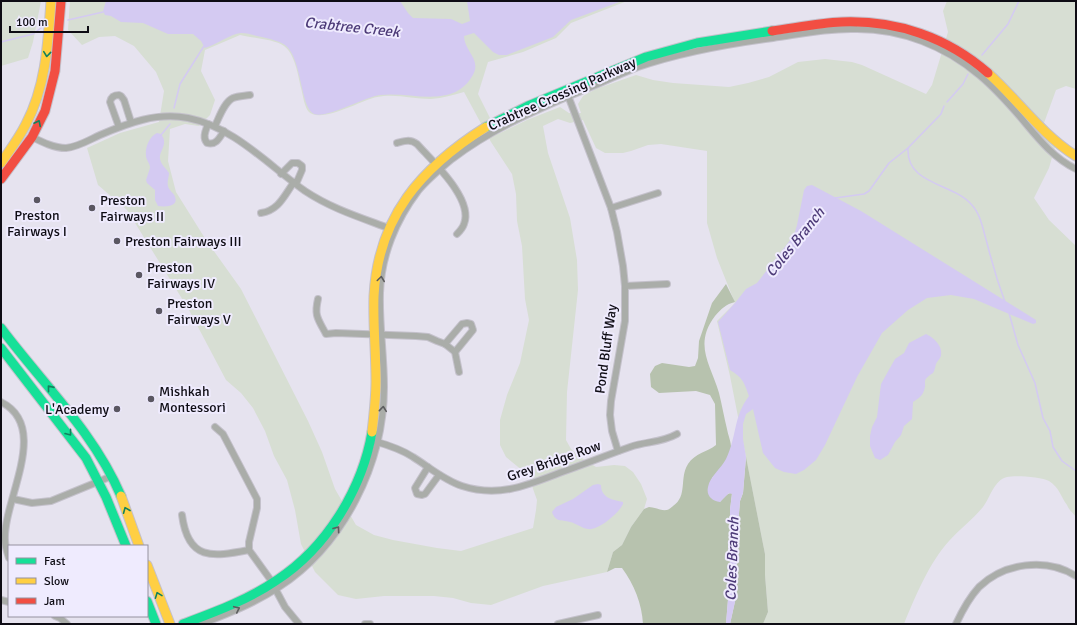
<svg xmlns="http://www.w3.org/2000/svg" width="1077" height="625" viewBox="0 0 1077 625" font-family="Signika,sans-serif">
<style>
.green{fill:#d7ded3;fill-rule:evenodd}
.forest{fill:#b7c2ae}
.water{fill:#d4caf2}
.lines{fill:none;stroke-linecap:round;stroke-linejoin:round}
.stream{stroke:#d4caf2;stroke-width:1.5}
.street-casing{stroke:#c4c1cb;stroke-width:8}
.fast-casing{stroke:#c4c1cb;stroke-width:11}
.slow-casing{stroke:#c4c1cb;stroke-width:11}
.jam-casing{stroke:#c4c1cb;stroke-width:11}
.street{stroke:#aaada9;stroke-width:6}
.fast{stroke:#16e098;stroke-width:9}
.slow{stroke:#ffcf43;stroke-width:9}
.jam{stroke:#f24e42;stroke-width:9}
.oneway{stroke:#12815d}
.oneway2{stroke:#5c5c5e}
.poi-dot{fill:#5a5761;stroke:#efebfe;stroke-width:1.5}
.labels{text-anchor:middle;dominant-baseline:central;stroke-width:4;stroke-linejoin:round;paint-order:stroke}
.street-label{font-size:14px;fill:#0e0c14;stroke:#efebfe}
.poi-label{font-size:14px;fill:#0e0c14;stroke:#efebfe;text-anchor:start}
.water-label{font-size:15px;font-style:italic;fill:#4d3b78;stroke:#efebfe}
</style>
<rect width="100%" height="100%" fill="#e6e3ef"/>
<g class="green">
<polygon points="1,1 41,1 33,42 28,58 1,66"/>
<path d="M70,1H627L571,23L556,38L523,52L488,62L478,94L498,134L527,120L560,107L569,113H581L578,104L583,96L596,89L636,75L653,80L673,83L729,87L748,83L769,77L798,62L825,59L852,62L862,65L926,94L932,85L948,32L943,11L947,1H1076V89L1066,86L1056,90L1044,123L1057,140L1049,168L1034,198L1049,220L1076,246V517C1073,513 1069,510 1067,505C1061,497 1059,487 1049,481C1042,477 1015,475 1007,477C994,480 990,498 983,507C973,519 960,529 949,541C929,563 915,597 904,624H763L768,612L765,575V554L730,376L717,321L735,303L717,258L707,223V151L661,144L648,145L631,151L623,153H605L596,148L583,120L570,123L558,119L543,126L548,153L570,218L577,260L578,290L567,392L566,440L571,449L580,457L596,467L614,465L625,466L633,472L641,484L647,499L644,509L631,527L622,545L613,552L607,572L543,586L491,605L471,603L453,598L434,596H384L356,599L338,595L315,572L301,544L295,510L287,480L274,456L265,431L253,408L241,393L226,380L189,310L127,210L98,185L87,148L120,133L159,122L164,91L156,72L134,46L115,36L99,37L82,45L68,30ZM240,35C252,38 274,39 284,46C295,54 298,75 301,88C303,95 304,105 308,111C320,125 361,100 377,97C395,93 413,99 431,99C443,98 453,95 464,92L491,142L512,174L516,194L517,221L522,246L525,299L529,320L520,363L507,395L500,420V445L506,457L528,475L537,500L536,510L533,528L461,551L437,548L393,540L374,535L356,525L335,489L322,452L308,421L241,289L206,240L176,192L168,161L170,129L185,124L199,126L210,115L215,100L201,71L205,50Z"/>
</g>
<g class="forest">
<path d="M726,284L735,302C726,304 721,309 715,316C693,345 711,365 719,393C722,405 724,417 727,429C728,435 732,444 731,450C728,461 720,470 712,478L720,502C723,498 727,493 732,493L730,510V575L726,624H643C642,604 634,584 622,568H615L607,572L613,552L622,545L631,527L644,509L649,507C655,507 661,511 667,510C668,510 672,507 673,506C688,496 679,478 688,464C695,453 707,452 716,445L715,404L710,395L696,391L659,393L651,387L650,374L655,366L662,363L689,367L695,366L698,358L699,341L712,303Z"/>
<polygon points="746,457 765,554 765,575 768,612 763,624 730,624 736,597 737,538 740,501 743,493"/>
</g>
<g class="water">
<path d="M106,1H400L408,13L413,18L451,19L462,24L470,21L467,1H622L571,20L553,37L507,55H499L493,52L474,33L464,36C464,52 484,60 471,78C451,109 410,91 380,95C365,97 326,119 314,114C300,108 302,57 285,45C279,41 270,39 262,37C256,36 248,33 241,33C230,34 216,45 205,48L201,41L193,34H168L143,23L121,22L111,16L105,15L103,11Z"/>
<path d="M157,133L161,134C169,145 159,150 160,159C161,165 166,168 169,173C169,177 167,181 168,186C169,191 174,193 175,197C179,207 164,207 158,206L155,200V190L147,183L146,180L150,168C150,163 146,160 146,156C145,147 149,137 157,133Z"/>
<path d="M812,185L861,211L1036,320V323L1033,324L974,299L951,295L927,298L908,310L882,333L857,377L825,445L816,460L804,470L796,474L784,472L775,468L763,453L753,409L746,414L743,424V439L746,457L743,493L740,501L737,538L736,597L730,624H726L730,575V510L732,494L729,493L720,502C712,501 706,496 708,487C710,476 721,469 726,459C737,437 733,417 749,396C744,382 743,378 730,370L718,322L735,303L746,289L757,283L794,235L797,225L804,190L807,186Z"/>
<path d="M926,334C933,337 943,346 941,355C941,358 938,360 936,364C935,367 935,370 933,373C919,382 929,381 923,393C921,397 917,399 913,402L912,419L904,426L901,435L895,442L888,455L880,460L875,458L870,446V436L872,427L877,417L881,384L895,359L904,353L909,343Z"/>
<path d="M598,484L601,485C601,498 613,500 623,502V504C619,513 598,531 588,529C581,528 576,523 570,522C561,519 556,523 552,512L556,507L573,499L593,485Z"/>
</g>
<g class="lines">
<g class="stream">
<polyline points="68,20 103,12"/>
<polyline points="1,42 33,34 41,28"/>
<polyline points="982,55 1008,24 1019,1"/>
<polyline points="947,102 963,84 968,74"/>
<polyline points="174,108 180,84 204,46"/>
<polyline points="161,135 170,124"/>
<path d="M908,148C906,185 953,183 971,204C981,214 983,230 987,243C992,263 998,283 1005,302"/>
<polyline points="835,198 864,194 869,191 889,163 908,148 941,114 944,106"/>
<polyline points="1009,313 1018,345 1035,383 1043,418 1050,431 1053,447 1062,461 1076,471"/>
</g>
<g class="street-casing">
<g id="street">
<polyline points="567,93 611,208 617,232 623,266 625,286 625,321 611,401 610,415 612,431 618,451"/>
<path d="M208,124C206,130 202,137 207,143C216,146 220,137 224,131"/>
<path d="M215,126C219,118 224,102 233,98C238,96 244,96 250,95"/>
<path d="M119,127L110,102C111,97 114,95 119,95L121,96L124,100L131,122"/>
<path d="M32,137C42,142 54,148 66,148C78,147 89,140 100,135C128,123 157,112 188,118C234,127 268,165 305,191C332,209 362,218 391,229"/>
<path d="M397,143C405,141 410,139 417,144C432,161 474,199 464,224C463,227 460,231 457,234"/>
<polyline points="281,174 292,163 298,163 302,166 302,170 296,184"/>
<polyline points="611,208 658,193"/>
<path d="M261,213C279,210 284,196 294,182"/>
<polyline points="625,286 667,284"/>
<path d="M318,299C314,316 318,319 326,334L336,333L416,336L428,337L437,341L445,344L455,352L459,372"/>
<polyline points="445,344 462,324 467,323 471,324 473,330 455,352"/>
<path d="M1,402C51,427 3,500 5,540C5,546 7,552 9,558"/>
<polyline points="215,427 223,434 257,499 257,508 249,542 249,550 270,579 285,607 299,624"/>
<path d="M374,441C388,445 401,449 413,457C429,467 444,480 462,486C499,498 528,485 562,472C585,464 607,455 630,447C647,441 661,443 677,434"/>
<polyline points="428,467 415,488 417,494 422,495 425,494 439,475"/>
<polyline points="13,499 32,503 51,501 112,476"/>
<path d="M182,515C188,561 212,557 249,550"/>
<polyline points="1,600 9,602"/>
<polyline points="55,616 60,618 67,624"/>
<path d="M201,624C227,614 255,603 279,587C344,545 384,463 384,387C384,355 379,324 380,293C381,256 396,220 418,191C428,179 440,169 452,159C489,131 527,114 569,96C592,87 615,76 638,67C682,52 727,44 773,38C801,34 829,28 857,29C902,29 945,46 979,75C995,88 1008,103 1021,118C1037,137 1053,158 1076,169"/>
<polyline points="365,624 370,624"/>
<polyline points="558,624 598,615"/>
<path d="M956,624C962,611 969,598 979,587C1004,563 1046,557 1076,576"/>
</g>
</g>
<g class="fast-casing">
<g id="fast">
<polyline points="486,127 528,106 646,57 697,43 772,31"/>
<path d="M1,328C42,383 94,432 121,496"/>
<polyline points="1,348 86,458 106,497 126,546"/>
<polyline points="147,601 156,624"/>
<path d="M183,624C215,612 248,600 277,580C326,548 362,490 372,432"/>
</g>
</g>
<g class="slow-casing">
<g id="slow">
<path d="M988,73C1018,100 1041,134 1076,156"/>
<path d="M1,163C10,150 19,138 26,124C46,86 48,43 51,1"/>
<path d="M372,432C374,415 376,398 376,381C376,352 373,324 374,296C378,217 421,168 486,127"/>
<polyline points="121,496 139,546"/>
<polyline points="147,565 170,624"/>
</g>
</g>
<g class="jam-casing">
<g id="jam">
<path d="M772,31C795,28 818,23 842,22C896,20 947,37 988,73"/>
<polyline points="1,179 32,137 45,111 55,71 61,1"/>
</g>
</g>
<use href="#street" class="street"/>
<use href="#fast" class="fast"/>
<use href="#slow" class="slow"/>
<use href="#jam" class="jam"/>
</g>
<defs><path id="oneway-chevron" d="M-2-3.5L2.5 0L-2 3.5" fill="none" stroke-width="1.6" stroke-linecap="round" stroke-linejoin="round"/></defs>
<g class="oneway">
<use href="#oneway-chevron" transform="translate(47 54) rotate(96)"/>
<use href="#oneway-chevron" transform="translate(38 123) rotate(-63)"/>
<use href="#oneway-chevron" transform="translate(50 388) rotate(-129)"/>
<use href="#oneway-chevron" transform="translate(69 433) rotate(52)"/>
<use href="#oneway-chevron" transform="translate(126 510) rotate(-112)"/>
<use href="#oneway-chevron" transform="translate(158 595) rotate(-111)"/>
</g>
<g class="oneway2">
<use href="#oneway-chevron" transform="translate(381 279) rotate(-82)"/>
<use href="#oneway-chevron" transform="translate(383 409) rotate(-84)"/>
<use href="#oneway-chevron" transform="translate(337 529) rotate(-54)"/>
<use href="#oneway-chevron" transform="translate(237 609) rotate(-25)"/>
</g>
<g class="poi-dot">
<circle cx="37" cy="200" r="4"/>
<circle cx="92" cy="208" r="4"/>
<circle cx="117" cy="241" r="4"/>
<circle cx="139" cy="275" r="4"/>
<circle cx="159" cy="311" r="4"/>
<circle cx="151" cy="399" r="4"/>
<circle cx="117" cy="409" r="4"/>
</g>
<g class="labels">
<g class="street-label">
<text transform="translate(562 94) rotate(-24)">Crabtree Crossing Parkway</text>
<text transform="translate(606 349) rotate(-82)">Pond Bluff Way</text>
<text transform="translate(554 461) rotate(-19)">Grey Bridge Row</text>
</g>
<g class="poi-label">
<text x="100" y="200">Preston<tspan x="100" dy="16">Fairways II</tspan></text>
<text x="37" y="215" text-anchor="middle">Preston<tspan x="37" dy="16">Fairways I</tspan></text>
<text x="125" y="241">Preston Fairways III</text>
<text x="147" y="267">Preston<tspan x="147" dy="16">Fairways IV</tspan></text>
<text x="167" y="303">Preston<tspan x="167" dy="16">Fairways V</tspan></text>
<text x="159" y="391">Mishkah<tspan x="159" dy="16">Montessori</tspan></text>
<text x="109" y="409" text-anchor="end">L'Academy</text>
</g>
<g class="water-label">
<text transform="translate(352 27) rotate(6)">Crabtree Creek</text>
<text transform="translate(795 242) rotate(-51)">Coles Branch</text>
<text transform="translate(732 559) rotate(-88)">Coles Branch</text>
</g>
</g>
<rect width="1077" height="625" fill="none" stroke="#0e0c14" stroke-width="4"/>
<rect x="8" y="545" width="140" height="72" fill="#efebfe" stroke="#9592a0"/>
<rect x="16" y="558" width="20" height="6" fill="#16e098" stroke="#9592a0"/>
<text x="44" y="565" font-size="12" fill="#0e0c14">Fast</text>
<rect x="16" y="578" width="20" height="6" fill="#ffcf43" stroke="#9592a0"/>
<text x="44" y="585" font-size="12" fill="#0e0c14">Slow</text>
<rect x="16" y="598" width="20" height="6" fill="#f24e42" stroke="#9592a0"/>
<text x="44" y="605" font-size="12" fill="#0e0c14">Jam</text>
<path d="M10 26v6h78v-6" fill="none" stroke="#0e0c14" stroke-width="2"/>
<text x="16" y="26" font-size="12" fill="#0e0c14" stroke="#efebfe" stroke-width="3" paint-order="stroke">100 m</text>
</svg>
